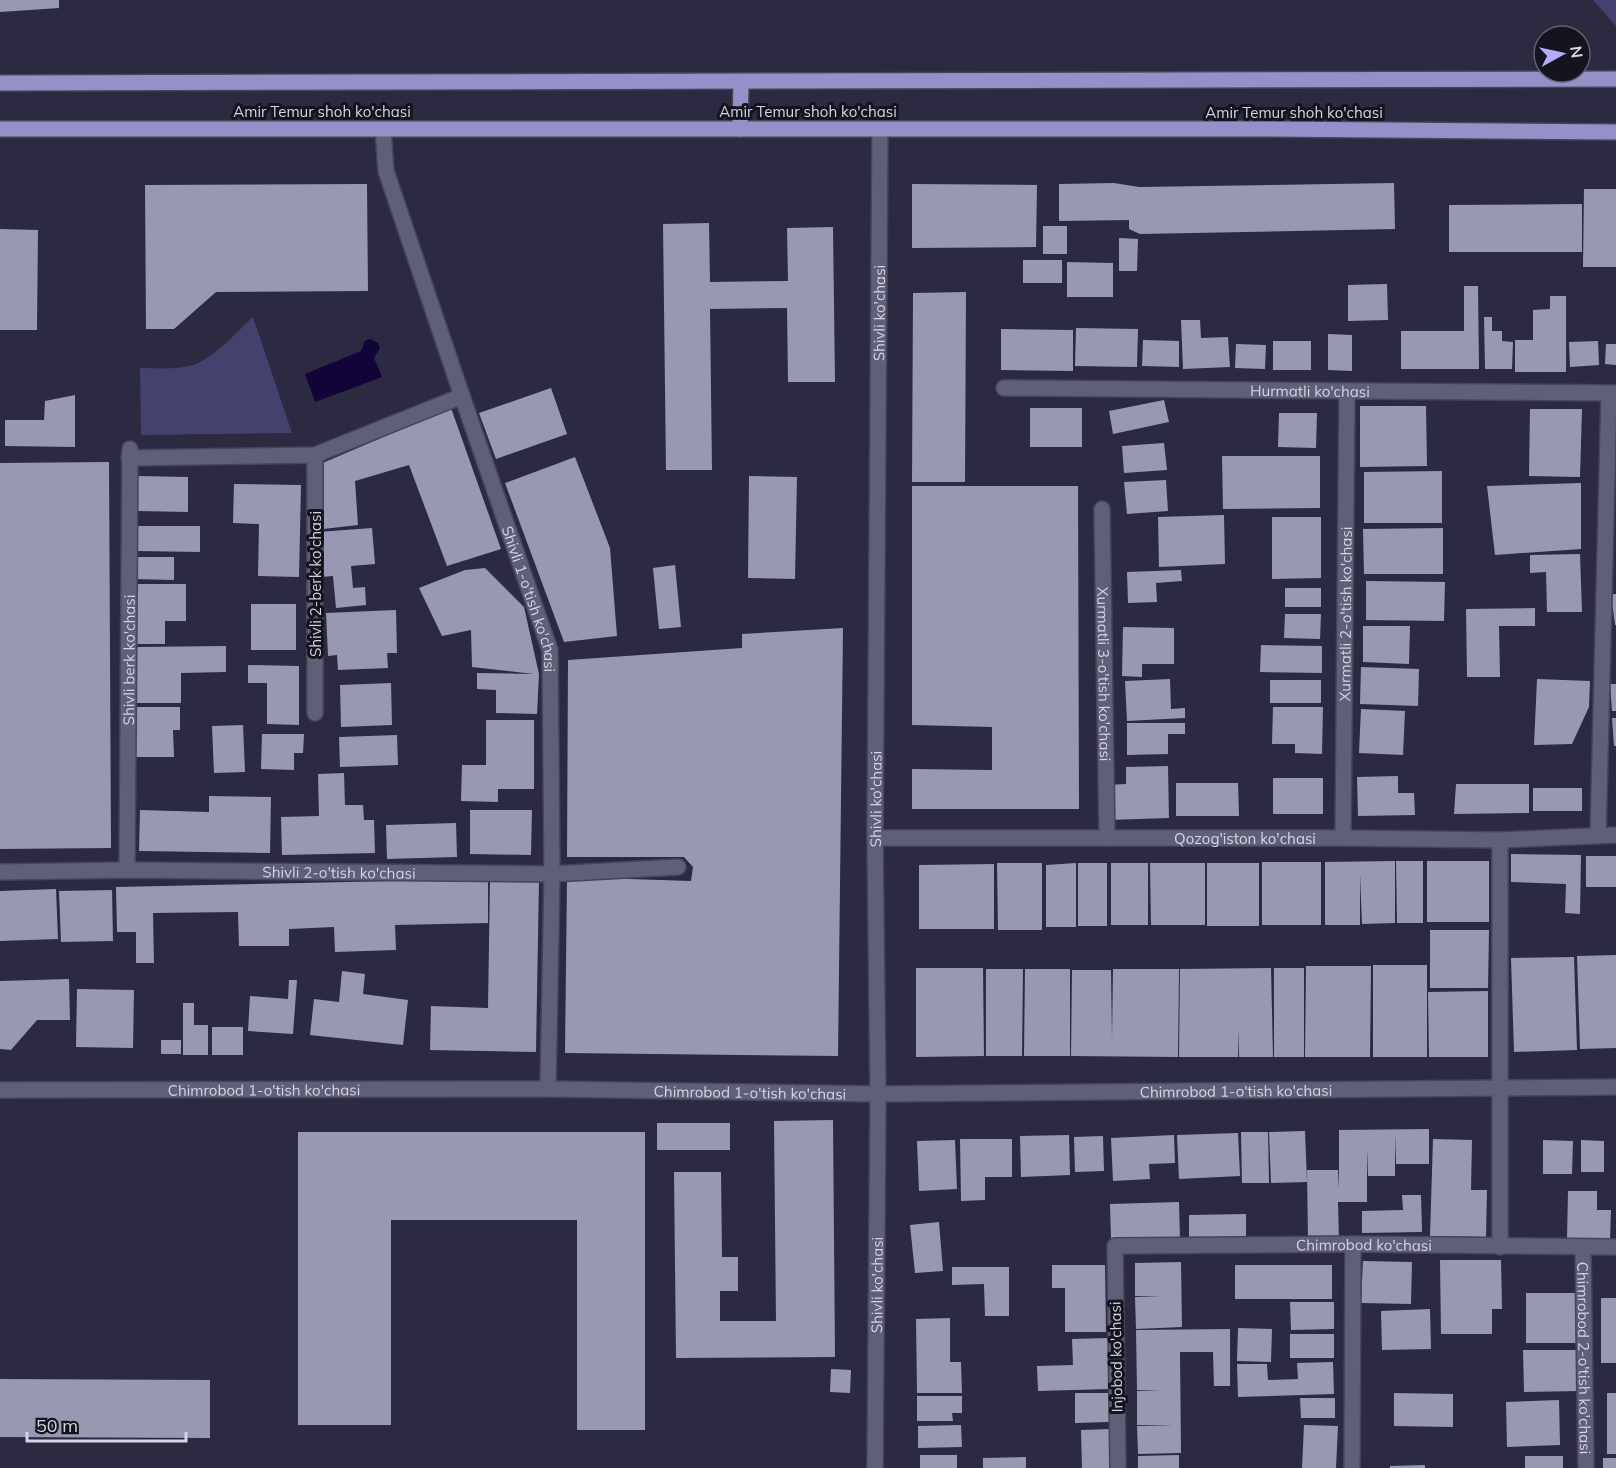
<svg xmlns="http://www.w3.org/2000/svg" width="1616" height="1468" viewBox="0 0 1616 1468" font-family="Mulish,sans-serif">
<style>
.green{fill:#45416f}
.water{fill:#120339}
.building{fill:#9998b3}
.lines{fill:none;stroke-linecap:round;stroke-linejoin:round}
.minor-casing{stroke:#464457;stroke-width:18}
.major-casing{stroke:#464457;stroke-width:18}
.minor{stroke:#605f78;stroke-width:15}
.major{stroke:#9591c8;stroke-width:15}
.labels{text-anchor:middle;dominant-baseline:central;stroke-width:6;stroke-linejoin:round;paint-order:stroke}
.street-label{font-size:15px;fill:#d4d4e2;stroke:#14141e}
</style>
<rect width="100%" height="100%" fill="#2b2a40"/>
<g class="green">
<polygon points="1593,0 1616,0 1616,26"/>
<path d="M253,317L292,433L141,435L140,368C157,368 177,370 193,365C216,356 236,333 253,317Z"/>
</g>
<polygon class="water" points="370,339 378,343 380,348 374,358 382,377 315,402 305,374 361,351 365,341"/>
<g class="building">
<polygon points="0,0 59,0 59,8 0,12"/>
<polygon points="1114,183 1139,187 1394,183 1395,229 1140,234 1129,229 1129,220 1059,221 1059,184"/>
<polygon points="367,184 368,291 216,292 174,329 146,329 145,185"/>
<polygon points="912,184 1037,185 1036,247 912,248"/>
<polygon points="1584,189 1616,189 1616,267 1583,267"/>
<polygon points="1582,204 1582,252 1449,252 1449,205"/>
<polygon points="709,223 710,282 788,281 787,228 833,227 835,382 788,382 787,308 710,309 712,470 666,470 663,224"/>
<rect x="1043" y="226" width="24" height="28"/>
<polygon points="0,229 38,230 37,330 0,330"/>
<polygon points="1119,238 1138,239 1137,271 1119,271"/>
<rect x="1023" y="260" width="39" height="23"/>
<polygon points="1067,262 1113,263 1113,297 1067,297"/>
<polygon points="1387,284 1388,320 1348,321 1348,285"/>
<polygon points="1464,286 1478,286 1479,369 1401,369 1401,331 1464,331"/>
<polygon points="966,292 965,482 912,482 913,293"/>
<polygon points="1550,296 1566,296 1566,372 1515,372 1515,340 1533,340 1533,310 1550,309"/>
<polygon points="1484,317 1492,317 1492,331 1502,331 1502,341 1513,342 1512,369 1485,369"/>
<polygon points="1181,320 1200,320 1201,338 1228,337 1230,367 1183,369"/>
<polygon points="1076,328 1138,329 1137,367 1075,366"/>
<polygon points="1001,329 1073,330 1073,371 1001,370"/>
<polygon points="1328,334 1352,335 1352,371 1328,370"/>
<polygon points="1143,340 1179,341 1179,367 1142,366"/>
<rect x="1273" y="341" width="38" height="29"/>
<polygon points="1598,341 1599,365 1570,367 1569,342"/>
<polygon points="1236,344 1266,345 1265,369 1235,368"/>
<polygon points="1606,344 1616,344 1616,365 1605,364"/>
<polygon points="551,388 567,434 496,459 479,413"/>
<polygon points="75,395 75,447 5,446 5,420 44,420 45,401"/>
<polygon points="1164,400 1169,422 1113,434 1109,411"/>
<polygon points="1360,406 1426,406 1427,466 1360,467"/>
<polygon points="451,408 501,549 447,566 409,465 355,481 358,525 323,529 318,465"/>
<rect x="1030" y="408" width="52" height="39"/>
<polygon points="1530,409 1582,409 1580,477 1529,476"/>
<polygon points="1279,413 1317,413 1316,448 1278,447"/>
<polygon points="1164,443 1167,470 1124,473 1122,446"/>
<polygon points="1222,456 1320,456 1320,508 1223,509"/>
<polygon points="575,457 610,548 617,636 564,642 505,483"/>
<polygon points="109,462 111,848 0,849 0,463"/>
<polygon points="1442,471 1442,523 1364,523 1364,472"/>
<polygon points="137,476 188,477 188,512 137,511"/>
<polygon points="749,476 797,477 795,579 748,578"/>
<polygon points="1166,480 1168,511 1127,514 1124,482"/>
<polygon points="1581,483 1581,549 1495,555 1487,486"/>
<polygon points="234,484 301,485 299,577 258,576 259,524 233,523"/>
<polygon points="912,486 1078,486 1079,809 912,809 912,769 992,770 992,727 912,725"/>
<polygon points="1224,515 1225,564 1159,567 1158,517"/>
<polygon points="1272,517 1321,517 1321,578 1272,579"/>
<polygon points="136,526 200,526 200,552 136,551"/>
<polygon points="372,528 375,564 351,566 353,588 365,587 366,605 336,608 333,576 321,577 318,532"/>
<polygon points="1443,528 1443,574 1364,574 1363,529"/>
<polygon points="1580,554 1582,612 1547,612 1546,572 1530,573 1530,555"/>
<polygon points="133,557 174,557 174,580 132,579"/>
<polygon points="675,565 681,627 659,629 653,568"/>
<polygon points="485,568 524,607 539,674 537,714 496,713 496,690 477,689 477,673 534,674 472,667 471,630 442,636 419,588 465,570"/>
<polygon points="1181,570 1182,581 1156,583 1157,602 1128,603 1127,572"/>
<polygon points="1366,581 1445,582 1444,621 1366,620"/>
<polygon points="136,584 186,584 186,621 165,621 165,644 136,644"/>
<rect x="1285" y="588" width="36" height="19"/>
<polygon points="1611,594 1616,594 1616,625 1615,625"/>
<rect x="251" y="604" width="45" height="46"/>
<polygon points="1535,608 1535,626 1499,626 1500,677 1467,677 1466,609"/>
<polygon points="396,610 397,653 387,653 388,668 338,670 337,655 328,656 326,613"/>
<polygon points="1285,614 1321,614 1320,639 1284,638"/>
<polygon points="1363,626 1410,626 1409,664 1363,662"/>
<polygon points="1123,627 1174,628 1174,664 1142,664 1142,677 1122,676"/>
<polygon points="843,628 838,1056 565,1053 567,877 691,881 693,867 684,857 567,857 568,660 742,648 742,634"/>
<polygon points="1261,645 1322,646 1322,673 1260,672"/>
<polygon points="226,646 226,672 181,673 181,703 136,703 136,647"/>
<polygon points="248,665 299,666 299,725 267,724 267,683 248,683"/>
<polygon points="1361,667 1419,669 1418,706 1360,704"/>
<polygon points="1170,679 1171,709 1185,708 1185,718 1127,721 1125,681"/>
<polygon points="1537,679 1590,681 1589,707 1572,744 1534,745"/>
<rect x="1270" y="680" width="51" height="23"/>
<polygon points="391,683 392,725 341,727 340,685"/>
<polygon points="1610,684 1616,684 1616,711 1612,711"/>
<polygon points="136,707 180,707 180,730 173,730 174,757 136,757"/>
<polygon points="1273,707 1323,707 1322,754 1295,753 1295,744 1272,744"/>
<polygon points="1361,709 1405,711 1403,755 1359,753"/>
<polygon points="1612,718 1616,718 1616,746 1614,746"/>
<polygon points="486,720 534,720 534,789 498,789 498,802 461,801 462,765 486,765"/>
<polygon points="1127,723 1185,723 1185,734 1168,734 1168,754 1127,755"/>
<polygon points="243,725 245,772 214,773 212,726"/>
<polygon points="262,734 304,734 303,753 294,753 294,770 261,769"/>
<polygon points="397,735 398,765 340,767 339,737"/>
<polygon points="1168,766 1169,818 1108,820 1107,785 1126,784 1126,767"/>
<polygon points="344,773 345,805 363,805 364,820 374,820 375,853 282,855 281,817 319,816 318,774"/>
<polygon points="1398,776 1398,793 1414,793 1415,815 1358,816 1357,777"/>
<rect x="1273" y="778" width="50" height="36"/>
<polygon points="1176,783 1238,783 1239,816 1176,816"/>
<polygon points="1456,784 1529,784 1529,813 1454,814"/>
<rect x="1533" y="788" width="49" height="23"/>
<polygon points="209,796 271,797 270,853 139,851 140,810 209,812"/>
<polygon points="470,810 532,810 531,855 470,854"/>
<polygon points="456,823 457,857 387,859 386,825"/>
<polygon points="1511,854 1581,855 1580,914 1565,913 1566,884 1511,882"/>
<rect x="1586" y="856" width="30" height="31"/>
<polygon points="1395,861 1395,923 1362,924 1360,874 1360,925 1325,925 1325,862"/>
<polygon points="1396,861 1423,861 1423,923 1397,923"/>
<rect x="1427" y="861" width="62" height="61"/>
<rect x="1262" y="862" width="59" height="63"/>
<polygon points="997,863 1042,863 1042,930 998,930"/>
<polygon points="1076,863 1076,927 1046,927 1046,865"/>
<rect x="1078" y="863" width="29" height="63"/>
<rect x="1111" y="863" width="37" height="62"/>
<polygon points="1150,863 1205,863 1205,925 1151,925"/>
<rect x="1207" y="863" width="52" height="63"/>
<polygon points="994,864 994,929 919,929 919,865"/>
<polygon points="488,879 488,923 395,925 396,950 335,952 334,927 289,929 289,946 239,946 238,912 153,913 154,963 136,963 136,932 117,932 116,887"/>
<polygon points="490,880 539,880 536,1052 430,1050 431,1006 488,1008"/>
<polygon points="56,889 58,939 0,941 0,891"/>
<polygon points="112,890 113,941 61,942 59,891"/>
<polygon points="1430,930 1489,930 1488,988 1430,988"/>
<polygon points="1616,955 1616,1048 1580,1049 1577,956"/>
<polygon points="1574,957 1577,1050 1514,1052 1511,958"/>
<rect x="1373" y="965" width="54" height="92"/>
<polygon points="1306,966 1371,966 1370,1057 1305,1057"/>
<polygon points="916,968 983,968 984,1056 916,1057"/>
<polygon points="1271,968 1273,1057 1239,1057 1239,1028 1238,1057 1179,1057 1180,969"/>
<rect x="1274" y="968" width="30" height="89"/>
<polygon points="986,969 1023,969 1022,1056 986,1056"/>
<polygon points="1025,969 1070,969 1070,1056 1024,1056"/>
<polygon points="1113,969 1179,969 1178,1057 1071,1056 1072,970 1111,970 1112,1040"/>
<polygon points="342,971 365,974 363,994 408,1000 403,1045 310,1035 314,999 339,1002"/>
<polygon points="69,979 70,1020 37,1020 11,1050 0,1049 0,981"/>
<polygon points="289,980 297,980 293,1034 248,1031 250,996 288,999"/>
<polygon points="77,989 134,990 133,1048 76,1047"/>
<polygon points="1488,991 1488,1057 1429,1057 1428,992"/>
<polygon points="183,1003 194,1003 194,1025 208,1025 208,1055 183,1055"/>
<rect x="212" y="1027" width="31" height="28"/>
<rect x="161" y="1040" width="20" height="14"/>
<polygon points="833,1120 835,1357 676,1358 674,1172 721,1172 722,1257 738,1257 738,1291 720,1291 720,1321 776,1321 774,1121"/>
<rect x="657" y="1123" width="73" height="27"/>
<polygon points="1429,1129 1429,1164 1396,1164 1395,1133 1395,1176 1368,1176 1367,1148 1367,1202 1338,1202 1339,1241 1308,1241 1307,1170 1338,1170 1339,1189 1339,1130"/>
<polygon points="1305,1131 1307,1182 1271,1183 1269,1132"/>
<polygon points="298,1132 645,1132 645,1430 577,1430 577,1220 391,1220 391,1425 298,1425"/>
<polygon points="1241,1132 1268,1132 1269,1183 1242,1183"/>
<polygon points="1238,1133 1240,1176 1179,1179 1177,1135"/>
<polygon points="1069,1135 1070,1175 1021,1177 1020,1136"/>
<polygon points="1174,1135 1175,1163 1149,1164 1150,1179 1113,1181 1111,1138"/>
<polygon points="1103,1136 1104,1171 1075,1172 1074,1137"/>
<polygon points="960,1139 1012,1139 1012,1177 985,1177 985,1200 961,1201"/>
<polygon points="1433,1139 1472,1140 1471,1190 1487,1190 1486,1237 1430,1236"/>
<polygon points="955,1140 957,1189 919,1191 917,1141"/>
<polygon points="1543,1140 1573,1141 1572,1174 1543,1174"/>
<polygon points="1581,1140 1604,1141 1604,1172 1581,1172"/>
<polygon points="1568,1191 1597,1191 1597,1210 1611,1210 1610,1241 1567,1239"/>
<polygon points="1402,1195 1421,1195 1422,1232 1362,1233 1362,1211 1403,1210"/>
<polygon points="1179,1202 1180,1239 1111,1240 1110,1204"/>
<polygon points="1246,1214 1246,1239 1189,1240 1189,1215"/>
<polygon points="939,1222 943,1271 915,1273 910,1225"/>
<polygon points="1440,1260 1501,1260 1502,1309 1492,1309 1492,1334 1441,1334"/>
<polygon points="1363,1261 1412,1262 1411,1304 1361,1303"/>
<polygon points="1181,1262 1182,1327 1136,1329 1135,1297 1161,1296 1135,1296 1135,1263"/>
<polygon points="1052,1265 1105,1265 1106,1332 1065,1332 1065,1288 1052,1288"/>
<rect x="1235" y="1265" width="97" height="34"/>
<polygon points="952,1267 1009,1267 1009,1316 985,1316 984,1284 952,1285"/>
<rect x="1526" y="1293" width="51" height="50"/>
<rect x="1601" y="1298" width="15" height="65"/>
<polygon points="1290,1302 1334,1302 1334,1329 1291,1330"/>
<polygon points="1430,1309 1431,1349 1382,1350 1381,1311"/>
<polygon points="950,1318 950,1362 961,1362 962,1393 917,1393 916,1319"/>
<polygon points="1238,1328 1272,1329 1271,1362 1237,1361"/>
<polygon points="1230,1329 1230,1386 1214,1386 1213,1352 1180,1352 1181,1453 1138,1454 1137,1426 1174,1425 1137,1425 1137,1391 1160,1390 1137,1390 1136,1330"/>
<rect x="1290" y="1334" width="44" height="24"/>
<polygon points="1108,1338 1110,1389 1038,1391 1037,1366 1073,1365 1072,1339"/>
<polygon points="1523,1350 1579,1350 1580,1391 1524,1392"/>
<polygon points="1333,1362 1334,1394 1238,1397 1237,1364 1267,1364 1268,1380 1298,1379 1297,1363"/>
<polygon points="831,1369 851,1370 850,1393 830,1392"/>
<polygon points="0,1379 210,1380 210,1438 0,1437"/>
<polygon points="1075,1393 1109,1393 1109,1422 1075,1423"/>
<polygon points="1394,1393 1453,1394 1453,1427 1394,1426"/>
<rect x="1607" y="1393" width="9" height="61"/>
<polygon points="917,1396 962,1396 962,1413 952,1413 953,1421 917,1421"/>
<polygon points="1300,1398 1335,1398 1335,1418 1301,1418"/>
<polygon points="1559,1400 1560,1445 1507,1447 1506,1402"/>
<polygon points="961,1425 962,1447 918,1448 918,1426"/>
<polygon points="1304,1425 1338,1426 1336,1468 1302,1468"/>
<polygon points="1111,1429 1112,1468 1082,1468 1081,1430"/>
<rect x="920" y="1455" width="37" height="13"/>
<polygon points="1179,1455 1179,1468 1138,1468 1138,1456"/>
<rect x="1525" y="1456" width="38" height="12"/>
<polygon points="1026,1457 1026,1468 983,1468 983,1458"/>
<rect x="1603" y="1458" width="13" height="10"/>
<polygon points="1425,1465 1425,1468 1390,1468 1390,1466"/>
</g>
<g class="lines">
<g class="minor-casing">
<g id="minor">
<path id="s1" d="M383,129L386,171L462,396L550,650L552,874L548,1089"/>
<path id="s2" d="M1004,388L1616,393"/>
<polyline points="315,455 315,713"/>
<polyline points="129,458 315,455 462,396"/>
<path id="s3" d="M1102,509L1107,838"/>
<polyline points="1598,836 1609,393"/>
<path id="s4" d="M875,838H1343L1500,840L1616,835"/>
<path id="s5" d="M1343,838L1347,391"/>
<polyline points="1500,840 1500,1247"/>
<path id="s6" d="M127,870L130,449"/>
<path id="s7" d="M0,872L127,870L552,874L678,867"/>
<path id="s8" d="M0,1090L548,1089L878,1094L1616,1087"/>
<path id="s9" d="M1583,1247L1586,1468"/>
<path id="s10" d="M875,1468L878,1094L875,838L880,129"/>
<path id="s11" d="M1118,1468L1115,1246L1353,1244L1616,1247"/>
<polyline points="1352,1468 1353,1244"/>
</g>
</g>
<g class="major-casing">
<g id="major">
<polyline points="0,83 1616,79"/>
<polyline points="0,129 1265,129 1616,132"/>
<polyline points="740,129 741,82"/>
</g>
</g>
<use href="#minor" class="minor"/>
<use href="#major" class="major"/>
</g>
<g class="labels">
<g class="street-label">
<text x="322" y="111">Amir Temur shoh ko'chasi</text>
<text x="808" y="111">Amir Temur shoh ko'chasi</text>
<text x="1294" y="112">Amir Temur shoh ko'chasi</text>
<text stroke="none"><textPath href="#s10" startOffset="1155">Shivli ko'chasi</textPath></text>
<text stroke="none"><textPath href="#s2" startOffset="306">Hurmatli ko'chasi</textPath></text>
<text transform="translate(315 584) rotate(-90)">Shivli 2-berk ko'chasi</text>
<text stroke="none"><textPath href="#s1" startOffset="494">Shivli 1-o'tish ko'chasi</textPath></text>
<text stroke="none"><textPath href="#s5" startOffset="224">Xurmatli 2-o'tish ko'chasi</textPath></text>
<text stroke="none"><textPath href="#s6" startOffset="210">Shivli berk ko'chasi</textPath></text>
<text stroke="none"><textPath href="#s3" startOffset="165">Xurmatli 3-o'tish ko'chasi</textPath></text>
<text stroke="none"><textPath href="#s10" startOffset="669">Shivli ko'chasi</textPath></text>
<text stroke="none"><textPath href="#s4" startOffset="370">Qozog'iston ko'chasi</textPath></text>
<text stroke="none"><textPath href="#s7" startOffset="339">Shivli 2-o'tish ko'chasi</textPath></text>
<text stroke="none"><textPath href="#s8" startOffset="264">Chimrobod 1-o'tish ko'chasi</textPath></text>
<text stroke="none"><textPath href="#s8" startOffset="1236">Chimrobod 1-o'tish ko'chasi</textPath></text>
<text stroke="none"><textPath href="#s8" startOffset="750">Chimrobod 1-o'tish ko'chasi</textPath></text>
<text stroke="none"><textPath href="#s11" startOffset="471">Chimrobod ko'chasi</textPath></text>
<text stroke="none"><textPath href="#s10" startOffset="183">Shivli ko'chasi</textPath></text>
<text transform="translate(1116 1357) rotate(-91)">Injobod ko'chasi</text>
<text stroke="none"><textPath href="#s9" startOffset="111">Chimrobod 2-o'tish ko'chasi</textPath></text>
</g>
</g>
<g transform="translate(1562 54) rotate(82)"><circle r="28" fill="#14141e" stroke="#61616c" stroke-width="1.5"/>
<path d="M0-4.5L10 22L0 15L-10 22Z" fill="#b2adf9"/>
<text y="-9" font-size="16" font-weight="bold" text-anchor="middle" fill="#d4d4e2">N</text>
</g>
<path d="M27 1432v9h159v-9" fill="none" stroke="#d4d4e2" stroke-width="3"/>
<text x="36" y="1432" font-size="18" fill="#d4d4e2" stroke="#14141e" stroke-width="4.5" paint-order="stroke">50 m</text>
</svg>
